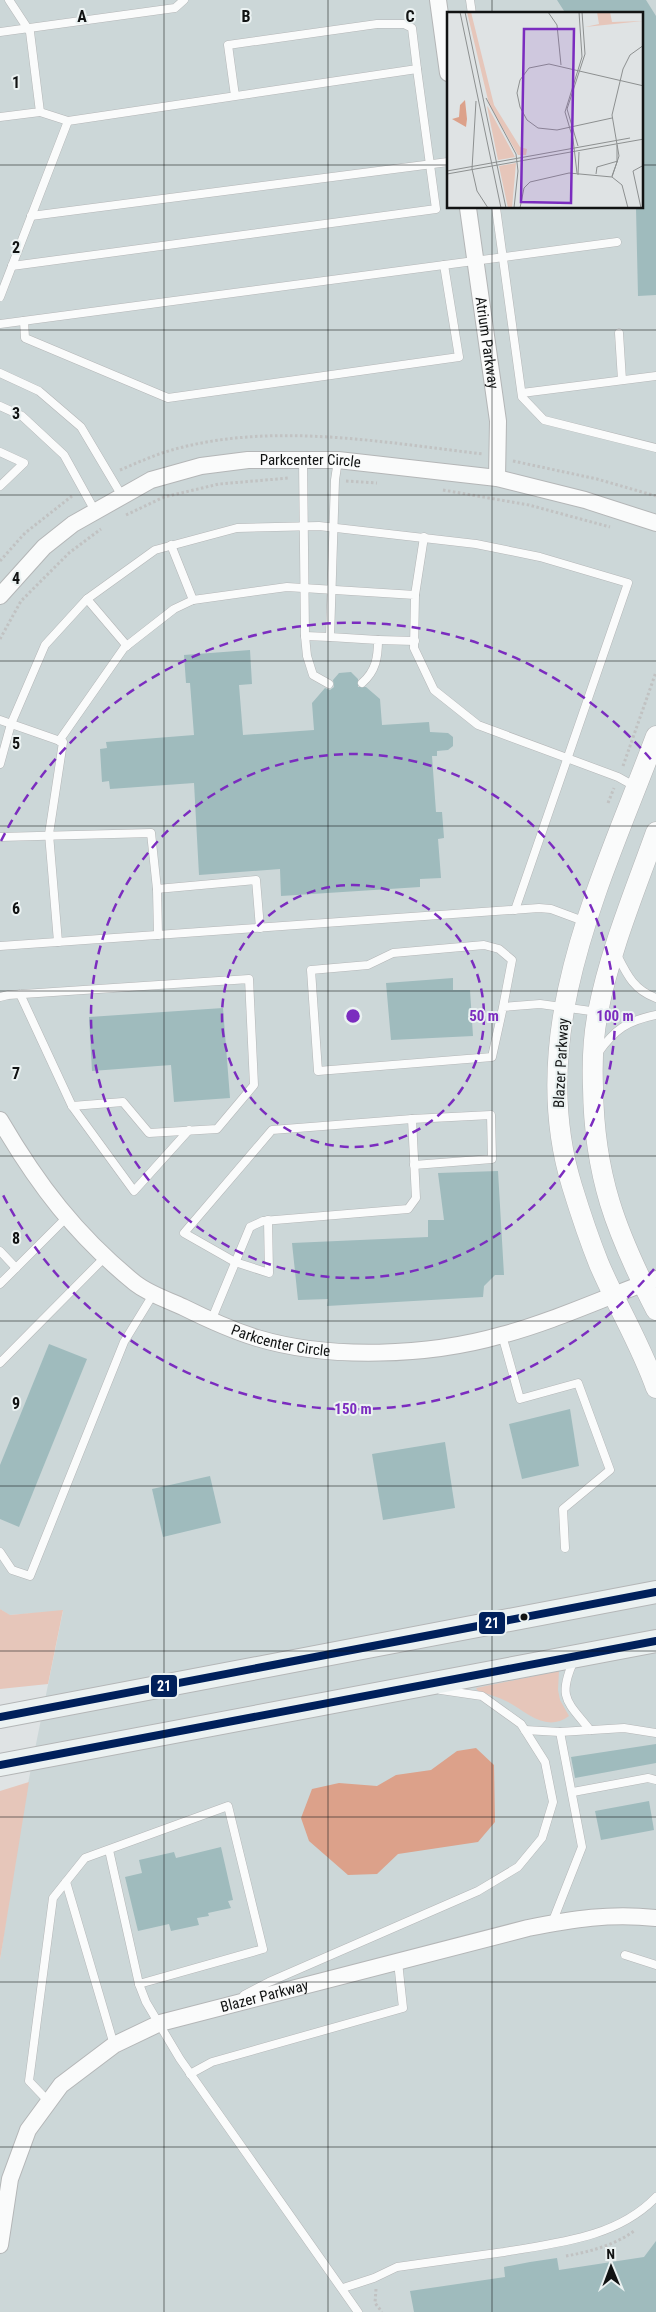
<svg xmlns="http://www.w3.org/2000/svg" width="656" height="2312" viewBox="0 0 656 2312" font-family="'Roboto Condensed',sans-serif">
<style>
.built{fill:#ccd7d8;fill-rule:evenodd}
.green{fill:#e6c6ba}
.water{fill:#dca18a}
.building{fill:#9fbbbd}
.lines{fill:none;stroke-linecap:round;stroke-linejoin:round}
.service-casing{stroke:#b4b6b7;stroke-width:9}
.minor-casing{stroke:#b4b6b7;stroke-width:18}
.tertiary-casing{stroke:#b4b6b7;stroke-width:21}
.secondary-casing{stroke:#b4b6b7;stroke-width:24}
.path{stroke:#c1c2c2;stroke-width:3;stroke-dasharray:2.5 2.5;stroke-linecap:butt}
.service{stroke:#fafbfb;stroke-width:8}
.minor{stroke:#fafbfb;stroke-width:16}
.tertiary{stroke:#fafbfb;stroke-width:20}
.secondary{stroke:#ebf1f1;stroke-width:22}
.bus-1-casing{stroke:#ebf2f2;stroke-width:11}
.bus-1{stroke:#00205b;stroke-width:8}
.grid{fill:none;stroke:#111313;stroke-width:1;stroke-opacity:0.55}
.ring{fill:none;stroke:#7b2cbf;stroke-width:2.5;stroke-dasharray:9 6}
.bus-dot{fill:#111313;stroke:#ebf2f2;stroke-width:2}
.labels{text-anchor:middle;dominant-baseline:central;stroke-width:4;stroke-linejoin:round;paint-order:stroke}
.street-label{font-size:15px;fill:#111313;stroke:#ebf2f2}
.inset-road{fill:none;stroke:#8d9090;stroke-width:1}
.view{fill:#7b2cbf;fill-opacity:0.15;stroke:#7b2cbf;stroke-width:2.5}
.inset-edge{fill:none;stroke:#111313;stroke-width:2.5}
.grid-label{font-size:16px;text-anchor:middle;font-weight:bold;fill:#111313;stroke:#ebf2f2;stroke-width:4;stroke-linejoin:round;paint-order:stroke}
.centre{fill:#7b2cbf;stroke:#ebf2f2;stroke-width:2.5}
.ring-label{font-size:15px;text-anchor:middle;font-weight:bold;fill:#7b2cbf;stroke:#ebf2f2;stroke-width:4;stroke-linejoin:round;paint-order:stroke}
.line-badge{stroke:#ebf2f2;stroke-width:2}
.badge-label{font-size:14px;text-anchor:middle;font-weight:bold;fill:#fff}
</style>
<rect width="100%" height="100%" fill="#dfe3e4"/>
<path class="built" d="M0,0H656V2312H0V1960L22,1813L63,1611L9,1615L0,1609ZM448,14H642V208H448Z"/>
<g class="green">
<polygon points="0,1609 10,1615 63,1610 48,1684 0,1689"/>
<path d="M559,1671L558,1690L560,1700L569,1716C546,1733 527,1712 508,1702C498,1697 488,1694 478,1691L476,1688Z"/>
<polygon points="29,1782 0,1960 0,1791"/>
</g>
<polygon class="water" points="476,1748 494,1765 495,1822 478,1842 398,1854 377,1874 348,1875 309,1841 301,1818 312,1789 339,1783 377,1786 396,1775 431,1770 457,1751"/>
<g class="building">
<polygon points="557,0 646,0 656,16 656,295 638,296 636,208 642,208 642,14 566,14"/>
<polygon points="250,650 252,684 239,685 243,735 314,730 312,703 325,688 330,690 334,687 333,680 339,673 351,672 358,679 358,687 366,687 380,699 382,725 429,722 430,732 448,733 453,737 453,746 448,750 437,751 437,756 432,756 436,812 442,812 444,838 438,839 441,878 420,879 420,887 281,896 280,869 199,875 194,783 110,789 109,781 102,782 100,749 107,748 106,742 194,735 190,683 186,683 184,655"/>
<polygon points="453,978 453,990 470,990 473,1036 391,1040 386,983"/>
<polygon points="223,1008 230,1098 174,1102 171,1065 92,1071 89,1017"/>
<polygon points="498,1171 504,1275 495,1275 484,1286 483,1297 327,1306 328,1299 298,1300 292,1243 428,1237 428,1220 444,1220 438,1173"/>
<polygon points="49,1344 87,1359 19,1527 0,1519 0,1465"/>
<polygon points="570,1409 579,1466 522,1479 509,1424"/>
<polygon points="445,1442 455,1508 383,1520 372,1454"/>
<polygon points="210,1476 221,1523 163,1537 152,1489"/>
<polygon points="656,1744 656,1763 575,1778 571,1757"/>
<polygon points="649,1801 654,1830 601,1840 595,1811"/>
<polygon points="221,1847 233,1900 228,1901 231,1908 208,1913 209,1916 197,1918 199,1925 171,1931 169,1924 138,1931 125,1877 142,1873 139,1860 174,1852 176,1858"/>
<polygon points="656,2241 656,2312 414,2312 410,2291 505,2277 504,2267 530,2262 557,2258 559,2270 644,2257"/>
</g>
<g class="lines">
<g class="service-casing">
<g id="service">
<polyline points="470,0 472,14"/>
<polyline points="0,32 175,8 184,0"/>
<polyline points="0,117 40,112 30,32 9,0"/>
<polyline points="68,121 417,69 412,28 404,24 377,24 228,45 235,96"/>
<polyline points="496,208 522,397 544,420 656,448"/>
<polyline points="31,216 448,162"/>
<polyline points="12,266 436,209 417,69"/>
<polyline points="0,297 68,121 40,112"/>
<polyline points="24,321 25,338 168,398 459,357 444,265"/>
<polyline points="0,324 617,242"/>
<polyline points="619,333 622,380"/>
<polyline points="0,373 39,391 81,427 122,496"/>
<polyline points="522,393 656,376"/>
<polyline points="0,406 22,416 64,455 95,511"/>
<polyline points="0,452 24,463 0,486"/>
<polyline points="303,460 305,636 307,656 313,675 329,684"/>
<path d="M338,460L335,480L330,637L378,640C378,657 376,671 362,683"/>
<polyline points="171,545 193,600"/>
<polyline points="415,595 424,537"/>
<polyline points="87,599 127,646"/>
<polyline points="305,636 330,637"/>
<polyline points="378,640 415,641"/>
<polyline points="0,720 63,742 49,834 58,942"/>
<polyline points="59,741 124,648 174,609 193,600 287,587 415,595 414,648 434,690 478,725 618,777 636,787"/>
<polyline points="0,764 11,724 45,645 87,599 155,550 237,528 319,526 476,544 540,557 628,583 515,910"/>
<polyline points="0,837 151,833 157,889 256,880 260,928"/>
<polyline points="157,889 158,935"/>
<polyline points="0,946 539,908 551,909 586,922"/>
<path d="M617,955C627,975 634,990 656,998"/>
<polyline points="20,994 72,1106 134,1191 189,1130"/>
<polyline points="0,997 8,995 249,979 254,1085 217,1129 149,1133 123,1102 72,1106"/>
<polyline points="503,1007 512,960 499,949 484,945 393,953 368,965 311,970 318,1071 492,1057 503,1007 540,1004 598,1012"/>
<path d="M598,1053C615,1029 627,1021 656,1015"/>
<polyline points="268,1220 269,1273 235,1262 184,1233 272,1130 412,1119 491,1115 492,1159 414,1165"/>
<polyline points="0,1251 16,1268"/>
<polyline points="0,1284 66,1218"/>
<polyline points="211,1321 250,1227 263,1221 408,1209 416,1198 412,1119"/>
<polyline points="502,1335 520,1399 578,1383 610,1470 563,1509 565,1548"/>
<polyline points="0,1363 106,1256"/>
<polyline points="0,1552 12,1570 30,1576 124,1342 154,1293"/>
<path d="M574,1660C557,1698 567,1701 590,1730"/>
<polyline points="525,1730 560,1732 624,1728 656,1733"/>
<polyline points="573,1792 648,1778 656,1780"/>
<polyline points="66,1882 114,2045"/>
<polyline points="552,1923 582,1847 560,1732"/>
<polyline points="625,1955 656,1965"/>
<polyline points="139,1984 146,2002 180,2059 358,2312"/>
<polyline points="244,1995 269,1982 478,1891 518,1867 542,1838 553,1802 545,1762 521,1724 482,1696 441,1690"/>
<polyline points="190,2074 212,2062 403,2008 398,1962"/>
<polyline points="49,2102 29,2081 53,1898 85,1858 228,1806 263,1949 139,1984 109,1850"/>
<path d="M343,2288L374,2278L397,2267C433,2262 468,2257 504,2252C556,2243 617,2238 656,2197"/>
</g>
</g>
<g class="minor-casing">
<g id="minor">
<polyline points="438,0 448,73"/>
<path id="s1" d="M468,208L498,421L497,478"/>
<path id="s2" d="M0,596L44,547L73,524L151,480L201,466L248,460H338L497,478L585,500L656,523"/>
<path id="s3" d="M0,1120C38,1185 76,1235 135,1283C149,1294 168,1300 183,1307C207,1319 231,1330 257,1338C330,1360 429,1356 502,1335C555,1321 605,1297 656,1279"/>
<path id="s4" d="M0,2245L10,2179L28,2130L61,2085L114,2045L160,2023L528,1928C573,1919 610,1913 656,1918"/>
</g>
</g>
<g class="tertiary-casing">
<g id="tertiary">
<path d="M656,736C603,878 524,1031 572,1186C580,1212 589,1239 599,1264C617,1306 641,1345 656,1388"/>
<path d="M656,832C635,891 610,950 598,1012C593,1037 592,1062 593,1087C594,1176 616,1232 656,1310"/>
</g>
</g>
<g class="secondary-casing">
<g id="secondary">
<polyline points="0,1717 656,1592"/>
<polyline points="0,1765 656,1641"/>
</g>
</g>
<g class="path">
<polyline points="513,461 597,479 656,496"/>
<path d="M120,470C134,464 148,458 162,453C264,420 380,442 483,454"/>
<polyline points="346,481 377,483"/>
<polyline points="443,490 529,505 610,527"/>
<polyline points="126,515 164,497 219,484 289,478"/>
<polyline points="0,561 25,533 72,496"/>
<polyline points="0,639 21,601 69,553 101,529"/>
<polyline points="623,766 656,672"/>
<polyline points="608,803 614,788"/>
<path d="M566,2256C589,2252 615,2245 634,2231"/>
<polyline points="376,2289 375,2303 382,2312"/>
</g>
<use href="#service" class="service"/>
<use href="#minor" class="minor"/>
<use href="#tertiary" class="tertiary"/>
<use href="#secondary" class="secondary"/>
<g class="bus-1-casing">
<g id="bus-1">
<polyline points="0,1717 656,1592"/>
<polyline points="0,1765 656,1641"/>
</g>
</g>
<use href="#bus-1" class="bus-1"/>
</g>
<path class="grid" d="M164,0V2312M328,0V2312M492,0V14M0,165H448M642,165H656M492,208V2312M0,330H656M0,495H656M0,661H656M0,826H656M0,991H656M0,1156H656M0,1321H656M0,1486H656M0,1651H656M0,1817H656M0,1982H656M0,2147H656"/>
<g class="ring">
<circle cx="353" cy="1016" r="131"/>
<circle cx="353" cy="1016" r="262"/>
<path d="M654 1269A393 393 0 0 1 1 1191M1 841A393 393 0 0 1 654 763"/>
</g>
<circle class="bus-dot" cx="524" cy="1617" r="4.5"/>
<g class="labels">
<g class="street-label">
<text stroke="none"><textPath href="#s1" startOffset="136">Atrium Parkway</textPath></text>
<text stroke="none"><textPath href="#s2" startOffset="354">Parkcenter Circle</textPath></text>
<text transform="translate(561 1063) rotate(-87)">Blazer Parkway</text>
<text stroke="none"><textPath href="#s3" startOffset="371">Parkcenter Circle</textPath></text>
<text stroke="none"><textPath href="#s4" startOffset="400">Blazer Parkway</textPath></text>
</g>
</g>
<g transform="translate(447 12)">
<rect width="196" height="196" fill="#dfe3e4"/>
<path d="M20,0H24L47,93L73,135L80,137L79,143H71L42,92ZM150,0H163L165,10L196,9L138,15L152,12ZM40,94L41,95L68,145L51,148ZM69,151L65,196H61L52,154Z" fill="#e6c6ba"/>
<path d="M18,88L20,107L19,115L5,107L12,105L13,93Z" fill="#dca18a"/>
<path class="inset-road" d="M13,0L54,196M18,0L59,196M101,0L110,13L114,53M39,86L69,142L71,159L67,196M29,89L25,157L30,179L41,196M165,106L110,118L91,116L80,108L73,95L70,81L73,68L82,56L102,52L197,74M131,134L120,97L138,42L135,0M0,159L183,126M130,161L126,127L118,100L135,45L132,0M0,162L197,127M149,162L150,155L171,149M131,163L132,140M165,164L170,150V133M165,165L172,144L165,103L176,57L183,43L197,33M73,196L77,176L83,170L122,161L165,165L175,173L181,196M194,196L186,159L197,153"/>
<path class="view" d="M77,17H127L124,191L74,190Z"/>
<rect width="196" height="196" class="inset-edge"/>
</g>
<g class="grid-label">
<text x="82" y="22">A</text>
<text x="246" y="22">B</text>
<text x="410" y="22">C</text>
<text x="16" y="88">1</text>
<text x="16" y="253">2</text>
<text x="16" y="419">3</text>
<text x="16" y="584">4</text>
<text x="16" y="749">5</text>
<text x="16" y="914">6</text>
<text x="16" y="1079">7</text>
<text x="16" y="1244">8</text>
<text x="16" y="1409">9</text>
</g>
<circle cx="353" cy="1016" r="8" class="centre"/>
<g class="ring-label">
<text x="484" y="1021">50 m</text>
<text x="615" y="1021">100 m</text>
<text x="353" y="1414">150 m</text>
</g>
<g class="line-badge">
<rect x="478" y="1611" width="28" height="24" rx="5" fill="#00205b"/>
<rect x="150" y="1674" width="28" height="24" rx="5" fill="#00205b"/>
</g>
<g class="badge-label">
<text x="492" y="1628">21</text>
<text x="164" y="1691">21</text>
</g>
<g transform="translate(611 2267) rotate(359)" stroke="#ebf2f2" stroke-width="4" paint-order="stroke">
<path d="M0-4L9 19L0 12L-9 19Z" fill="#111313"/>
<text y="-8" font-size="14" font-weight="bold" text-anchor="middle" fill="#111313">N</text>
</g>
</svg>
